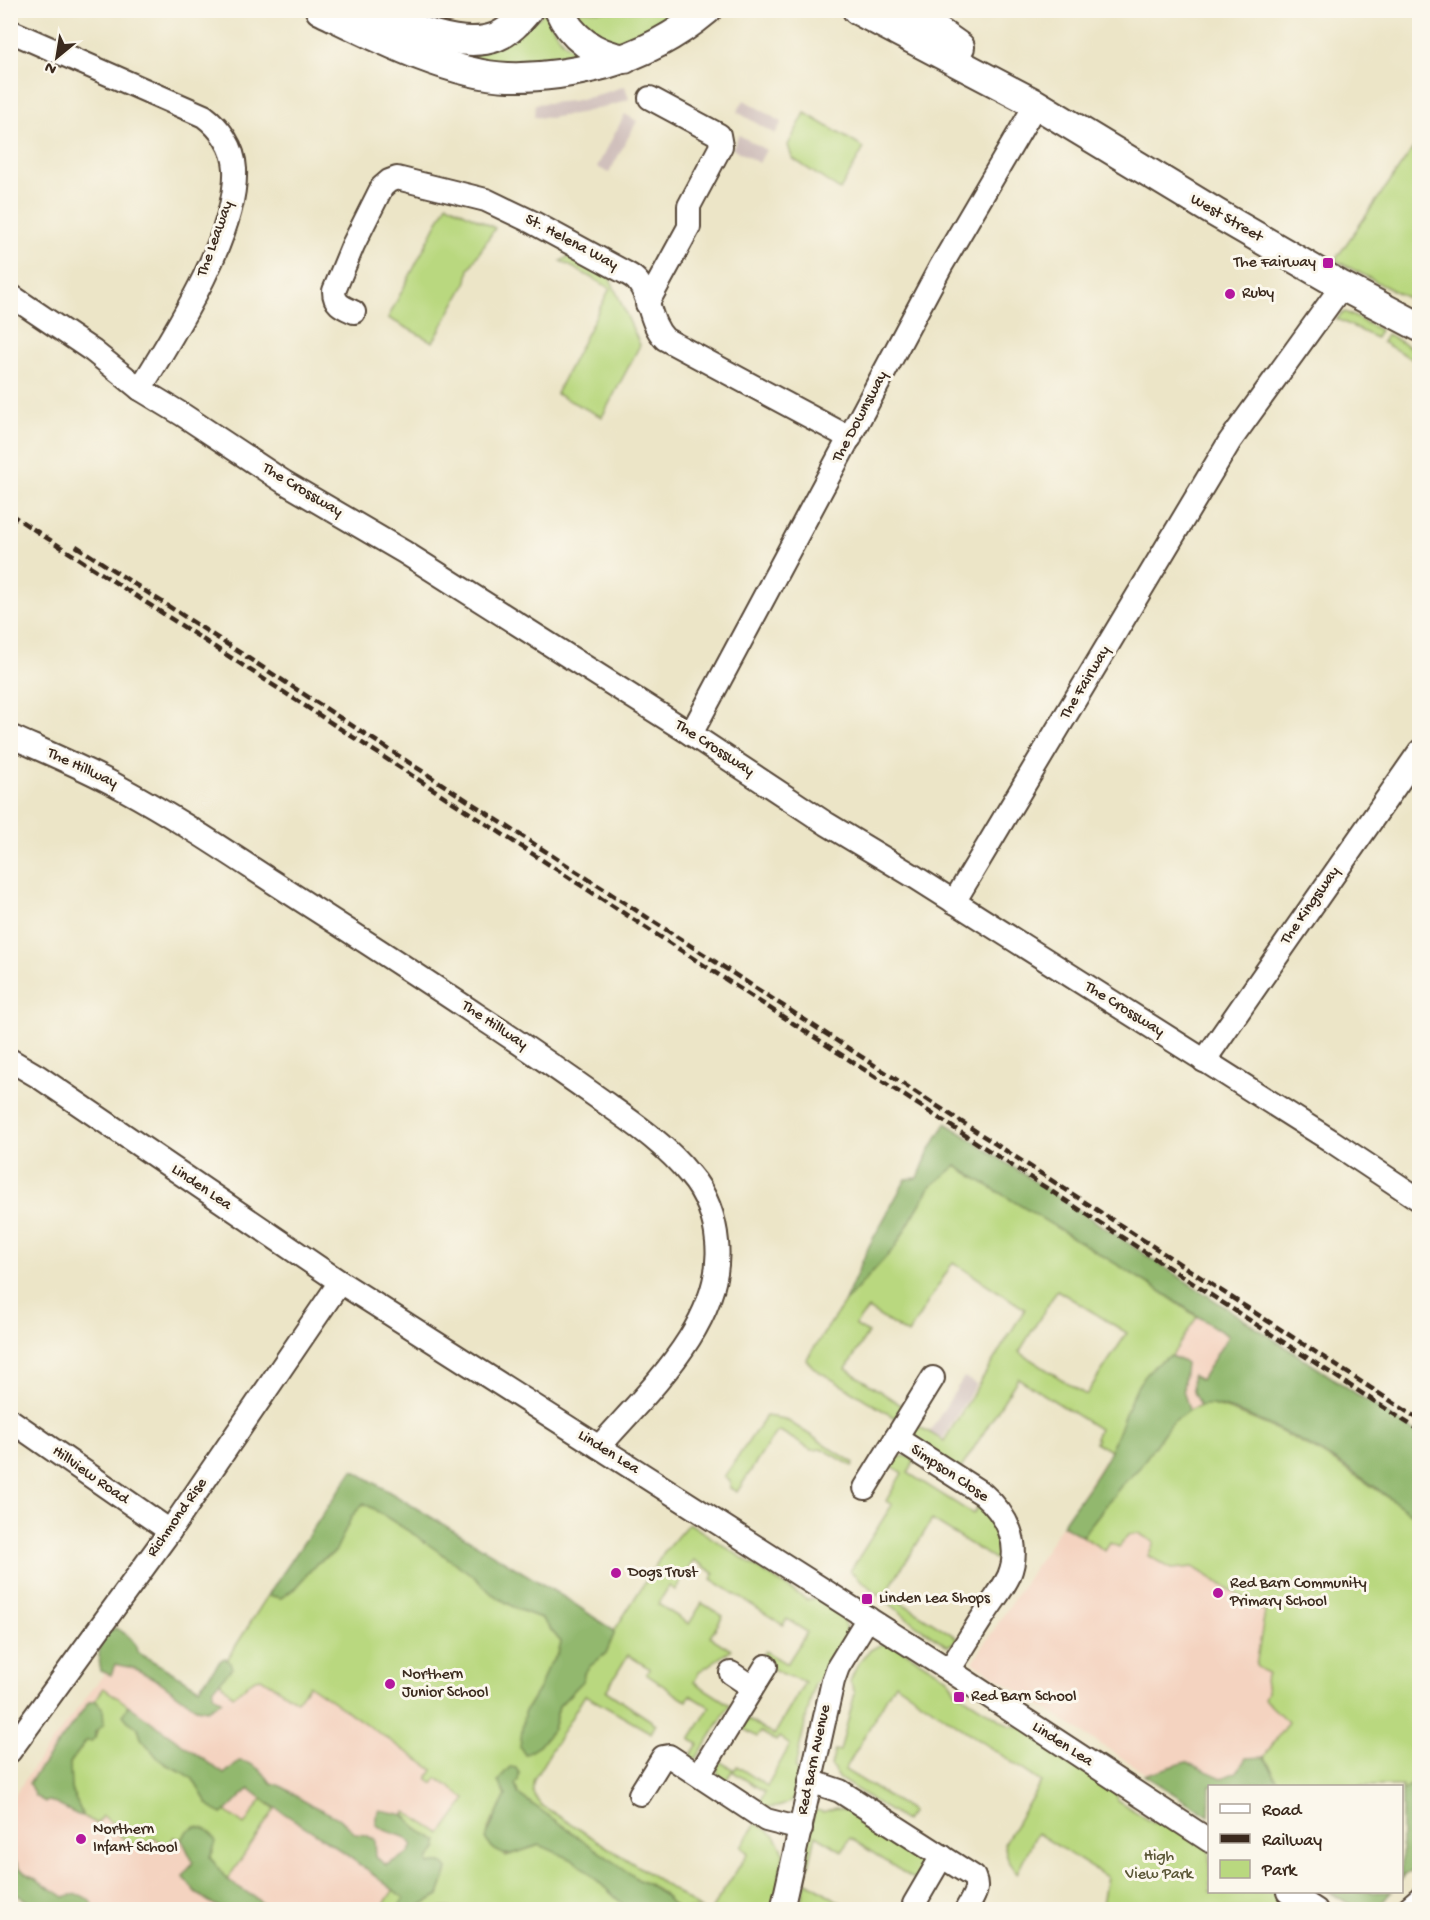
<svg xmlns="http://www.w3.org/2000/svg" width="1430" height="1920" viewBox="0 0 1430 1920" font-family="'Gochi Hand',sans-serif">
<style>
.built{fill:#f4d3c0}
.industrial{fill:#d0c0bc}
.green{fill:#b9d87f;stroke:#7a814e;stroke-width:1.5;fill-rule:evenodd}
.forest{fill:#92b86e;stroke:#667146;stroke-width:1.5}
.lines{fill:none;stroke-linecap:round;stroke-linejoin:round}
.minor-casing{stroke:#564637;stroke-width:26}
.major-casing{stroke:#564637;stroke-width:32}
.minor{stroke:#fff;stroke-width:22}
.major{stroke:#fff;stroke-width:28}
.rail{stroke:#3b2a1e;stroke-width:4.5;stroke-dasharray:9 4.5;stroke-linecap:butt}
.poi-dot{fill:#b5179e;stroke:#fbf7ec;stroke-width:2}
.labels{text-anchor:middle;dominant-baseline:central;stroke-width:6;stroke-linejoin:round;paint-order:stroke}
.street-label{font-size:16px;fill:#3b2a1e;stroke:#fbf7ec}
.poi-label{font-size:16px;fill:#3b2a1e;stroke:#fbf7ec;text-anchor:start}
.park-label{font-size:16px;fill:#5a5636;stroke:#fbf7ec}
</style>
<rect width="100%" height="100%" fill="#fbf7ec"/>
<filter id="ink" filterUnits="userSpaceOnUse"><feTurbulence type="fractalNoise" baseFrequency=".0167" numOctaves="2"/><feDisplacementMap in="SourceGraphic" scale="12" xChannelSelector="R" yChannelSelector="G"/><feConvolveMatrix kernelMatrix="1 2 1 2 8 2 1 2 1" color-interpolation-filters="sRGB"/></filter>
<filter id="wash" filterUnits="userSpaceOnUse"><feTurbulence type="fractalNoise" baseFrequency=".008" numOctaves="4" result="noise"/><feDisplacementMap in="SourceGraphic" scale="24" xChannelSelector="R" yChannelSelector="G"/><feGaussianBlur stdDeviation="1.35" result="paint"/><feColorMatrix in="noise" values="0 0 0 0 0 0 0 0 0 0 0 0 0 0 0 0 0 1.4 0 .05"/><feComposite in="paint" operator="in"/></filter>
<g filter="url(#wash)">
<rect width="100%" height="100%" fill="#ece5c7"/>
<g class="built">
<polygon points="1197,1317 1419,1459 1420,1857 1402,1879 1402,1786 1210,1786 1209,1814 973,1662"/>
<polygon points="353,1470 567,1599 511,1793 678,1909 59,1909 11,1876 10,1802 37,1762 126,1645 204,1694"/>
</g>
<g class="industrial">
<polygon points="625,86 629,99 616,104 580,113 550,118 534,117 535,104 572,101 595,96"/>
<polygon points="744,100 782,122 775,134 737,112"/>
<polygon points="625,114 637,121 609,173 597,167"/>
<polygon points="739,135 766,150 759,163 732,148"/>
<polygon points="964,1377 976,1384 942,1440 929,1433"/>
</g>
<g class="green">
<path d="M544,11H546C553,32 562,45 583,56L519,66L458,56L429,45L539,18Z"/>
<path d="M568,11H685C666,23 627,53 603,43C595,40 575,17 568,11Z"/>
<polygon points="805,113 864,148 840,190 792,158 788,145"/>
<polygon points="1419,140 1419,304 1335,260"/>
<polygon points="447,204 495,228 469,269 467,281 433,342 388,318"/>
<polygon points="569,256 609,276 640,345 602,417 556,394 610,288 561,261"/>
<polygon points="1345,312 1380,330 1376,338 1337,319 1341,314"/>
<polygon points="1387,334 1419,352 1419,363 1382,342"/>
<path d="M956,1166L1157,1289L1197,1317L1110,1451L1095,1442L1097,1440L1095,1438L1099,1429L1018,1378L960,1470L917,1441L914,1431L915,1424L944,1441L1025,1309L953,1262L908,1334L868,1309L855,1325L868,1333L846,1369L907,1409L900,1421L815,1369L806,1360L844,1303L895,1247L930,1187ZM1057,1290L1127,1333L1086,1395L1019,1352Z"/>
<path d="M1206,1403C1287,1425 1352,1472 1419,1519L1420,1778L1417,1782L1402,1791V1786H1281L1264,1757L1288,1722L1264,1699L1267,1692L1265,1680L1268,1674L1256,1666L1265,1611L1193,1567L1172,1569L1148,1556L1154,1542L1138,1533L1128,1535L1119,1547L1110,1543L1105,1551L1082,1536L1121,1486L1139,1468L1170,1424L1189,1410Z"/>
<polygon points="766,1416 785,1419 854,1463 852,1466 823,1449 811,1450 780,1431 774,1435 737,1492 730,1488 730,1481 724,1477"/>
<polygon points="906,1456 915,1460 908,1473 973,1514 981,1502 1004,1532 1004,1565 932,1520 886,1593 959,1639 948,1646 917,1626 850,1571 892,1505 886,1501 902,1473 889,1464 897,1457"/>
<path d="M364,1503L415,1535L472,1575L492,1594L517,1609L541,1618L561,1642L558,1654L547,1668L540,1687L524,1713L532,1749L539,1746L553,1729L559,1706L583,1681L584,1673L589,1667L606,1653L614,1634V1631L664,1552L689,1523L807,1600L819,1598L842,1614L846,1631V1636L828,1669L814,1684L795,1768C813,1793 783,1815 758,1805L765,1792L732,1771L724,1784C718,1775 715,1771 719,1761L734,1770L737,1766L767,1786L790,1745L779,1737L776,1741L761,1732L757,1737L742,1728L747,1719L774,1735L805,1682L783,1674L759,1662L765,1651L787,1664L807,1632L787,1619L783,1625L780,1623L711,1579L714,1573L694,1560L675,1590L669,1586L658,1604L689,1624L702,1603L723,1616L710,1637L731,1650L700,1671L694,1682L730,1705L696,1759H688L698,1744L690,1739L710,1707L690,1695L687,1701L683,1699L646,1674L649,1668L628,1655L606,1691L656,1724L651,1733L585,1695L534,1779C531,1790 533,1796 541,1805L648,1873L701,1909H678L656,1888L639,1880L518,1794L515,1784L519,1773L488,1829L506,1856L540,1845L560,1853L577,1862L628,1909L453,1910L450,1908L418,1909L419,1906L439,1895L448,1869L429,1864L428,1860L438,1848V1841L420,1831L404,1815L406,1812L441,1834L466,1799L437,1778L433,1784L427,1779L433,1770L309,1685L297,1701L261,1678L255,1679L233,1696L216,1677L268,1595L281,1598L294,1589L317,1563L334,1553L352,1516Z"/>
<path d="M885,1643L896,1646L948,1678L955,1691L1010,1726L1026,1727L1116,1786L1117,1800L1153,1823L1169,1819L1209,1845L1210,1892H1282L1308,1909H1101L1107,1877L1037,1833L1017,1873L1009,1863L1004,1844L1041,1782L895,1683L845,1770L912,1811L905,1821L840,1779L831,1766L835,1750L840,1751L855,1693L850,1681C859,1661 863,1651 885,1643Z"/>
<polygon points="104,1688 128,1705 124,1716 128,1721 138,1728 141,1738 157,1757 165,1764 183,1772 193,1779 207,1803 222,1814 226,1811 244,1825 262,1799 275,1809 227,1880 210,1857 213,1852 187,1831 182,1840 174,1837 167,1846 155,1838 145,1848 138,1843 135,1847 119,1835 121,1829 102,1816 97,1824 83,1816 71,1789 70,1780 70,1763 86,1741 91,1741 95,1738 103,1709 95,1700"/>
<polygon points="836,1808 847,1810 923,1860 923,1866 915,1880 850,1838 842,1851 816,1835 809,1865 804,1853 814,1812 817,1810 823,1812"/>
<polygon points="756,1823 775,1836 784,1852 774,1909 711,1910 748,1853 741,1847"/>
<polygon points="806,1881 851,1909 799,1909"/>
<polygon points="394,1889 405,1898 397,1909 380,1910"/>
</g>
<g class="forest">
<path d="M946,1123L1419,1435V1519C1390,1499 1362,1476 1331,1458C1308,1444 1223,1397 1200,1406L1193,1392L1192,1375L1201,1380L1228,1336L1157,1289L956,1166L930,1187L895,1247L844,1303L869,1246L906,1179L918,1178L929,1151Z"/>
<path d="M1171,1356L1186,1363L1183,1390L1189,1410L1170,1424L1139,1468L1121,1486L1082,1536L1062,1525C1077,1502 1099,1475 1110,1451C1126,1418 1133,1370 1171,1356Z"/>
<polygon points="353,1470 567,1599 614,1631 614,1634 606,1653 589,1667 584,1673 583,1681 559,1706 553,1729 539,1746 525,1755 520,1747 524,1713 540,1687 547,1668 558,1654 561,1642 541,1618 517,1609 492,1594 472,1575 415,1535 364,1503 352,1516 335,1552 317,1563 294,1589 281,1598 268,1595"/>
<path d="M115,1628C126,1633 136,1640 137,1652L199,1688L221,1660L225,1658L230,1662L232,1668L213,1689V1695L222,1701L207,1710L196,1708L160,1682L134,1668L115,1664L111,1675L101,1671C97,1655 98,1636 115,1628Z"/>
<polygon points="95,1700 103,1709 104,1724 95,1732 95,1738 91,1741 86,1741 70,1763 71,1789 83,1816 78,1815 50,1801 45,1802 35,1796 29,1783 89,1702"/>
<path d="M128,1705L224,1774L239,1761C253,1762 263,1771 271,1783C290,1788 289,1793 304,1801C324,1813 340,1814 355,1834L366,1835L375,1840L376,1857L386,1865L408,1854L413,1846C406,1831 388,1837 376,1824V1817L380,1810L404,1815L420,1831L438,1841V1848L428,1860L429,1864C438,1862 443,1861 448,1869L439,1895L419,1906L418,1909H397L404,1898C377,1878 350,1856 321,1837C297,1821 273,1808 250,1789C239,1796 233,1807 222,1814L214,1810L207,1803L193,1779L183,1772L165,1764L157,1757L141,1738L138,1728L128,1721L123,1715Z"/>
<polygon points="1264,1757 1281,1786 1210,1786 1209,1816 1144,1775 1186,1762 1222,1778 1237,1772 1246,1758"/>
<path d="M510,1767L516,1768L519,1773L518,1781L515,1784L518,1794L639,1880L655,1888L678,1909H628L577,1862L540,1845C515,1851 503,1865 485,1839L506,1795L498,1782L505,1772Z"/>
<polygon points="1419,1778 1419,1870 1405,1874 1402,1879 1402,1791 1417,1782"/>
<path d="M195,1827C207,1828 211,1831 216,1842L210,1857L227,1880L259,1900L267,1909C257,1910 233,1913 224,1909C208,1903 193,1891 183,1877L193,1862L182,1840L187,1831Z"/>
<path d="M11,1853L20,1869L64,1897C78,1891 89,1896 95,1909H40L11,1891Z"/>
<polygon points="1329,1892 1391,1892 1376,1910 1358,1909"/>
</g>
</g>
<g filter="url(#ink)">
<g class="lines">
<g class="minor-casing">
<g id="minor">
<path d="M10,31L204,116C220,128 234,147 235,169C238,234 174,334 140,389"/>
<polyline points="10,295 93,351 140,389 183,415 284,482 404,552 691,734 827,824 915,877 1330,1140 1420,1200"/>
<polyline points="647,304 689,227 689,206 721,146 719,135 650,98"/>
<path d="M354,312C343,307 334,304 334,291L353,245L382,187L389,181L397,178L486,200L532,222L626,273C630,275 635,278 638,282C651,298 648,321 665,339L850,438"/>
<polyline points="691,734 941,266 1036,104"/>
<path d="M10,736C48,753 87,769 123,789C175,817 224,850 273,882C341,926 410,970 477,1015C520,1043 562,1072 604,1102C635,1124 666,1145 690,1175C706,1193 715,1218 717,1242C725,1322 647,1392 599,1447"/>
<polyline points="954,902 1230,441 1342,286"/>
<polyline points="10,1060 39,1077 340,1282 949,1670 1210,1841"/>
<polyline points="1204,1061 1420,751"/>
<polyline points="10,1420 170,1531"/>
<path d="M896,1438L983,1494C1007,1515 1022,1544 1009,1576C1003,1589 992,1602 984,1615C972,1633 961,1652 949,1670"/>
<polyline points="865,1488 933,1378"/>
<polyline points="731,1673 752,1687"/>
<polyline points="10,1751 170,1531 340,1282"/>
<polyline points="699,1775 766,1666"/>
<path d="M810,1781L840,1791L974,1877C980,1890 972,1898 966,1910"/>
<polyline points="640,1794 663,1757 669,1756 766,1820 801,1829"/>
<polyline points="1288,1892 1316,1910"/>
<polyline points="782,1910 833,1681 838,1667 868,1618"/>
<polyline points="914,1910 914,1904 942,1856"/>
<polyline points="1406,1910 1420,1898"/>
</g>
</g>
<g class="major-casing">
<g id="major">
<path d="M320,10C374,36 449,75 508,77C540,78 572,73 603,65C642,54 676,36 707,10"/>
<path d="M370,10C404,25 460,51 496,37C509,32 519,21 528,10"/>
<path d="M559,10C571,38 595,54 625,59"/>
<polyline points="857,10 1036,104 1216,213 1342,286 1420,327"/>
<polyline points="903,10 926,23 960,47"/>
</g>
</g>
<use href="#minor" class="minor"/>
<use href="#major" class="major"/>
<g class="rail">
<polyline points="10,514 1420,1431"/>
<polyline points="76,546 1420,1420"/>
</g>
</g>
</g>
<g class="poi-dot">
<rect x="1322" y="257" width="12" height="12" rx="3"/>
<circle cx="1230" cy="294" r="6"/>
<circle cx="616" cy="1573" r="6"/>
<circle cx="1218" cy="1593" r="6"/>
<rect x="861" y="1593" width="12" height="12" rx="3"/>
<circle cx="390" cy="1684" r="6"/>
<rect x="953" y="1691" width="12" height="12" rx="3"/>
<circle cx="81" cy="1839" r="6"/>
</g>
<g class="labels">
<g class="street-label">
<text transform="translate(1226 219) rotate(30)">West Street</text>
<text transform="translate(216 239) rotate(-70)">The Leaway</text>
<text transform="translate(571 243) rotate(28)">St. Helena Way</text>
<text transform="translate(861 417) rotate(-62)">The Downsway</text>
<text transform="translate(302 491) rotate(31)">The Crossway</text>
<text transform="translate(1086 683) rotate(-59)">The Fairway</text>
<text transform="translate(714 749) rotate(33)">The Crossway</text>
<text transform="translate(82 769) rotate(25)">The Hillway</text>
<text transform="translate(1311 906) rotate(-55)">The Kingsway</text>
<text transform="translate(1124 1010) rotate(32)">The Crossway</text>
<text transform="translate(494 1026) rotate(34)">The Hillway</text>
<text transform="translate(201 1188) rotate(34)">Linden Lea</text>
<text transform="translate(608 1453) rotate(32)">Linden Lea</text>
<text transform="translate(949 1474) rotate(34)">Simpson Close</text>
<text transform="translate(90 1476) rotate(35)">Hillview Road</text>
<text transform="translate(178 1518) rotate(-55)">Richmond Rise</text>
<text transform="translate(1062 1745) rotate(33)">Linden Lea</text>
<text transform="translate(815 1760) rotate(-78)">Red Barn Avenue</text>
</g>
<g class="poi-label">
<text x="1316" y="263" text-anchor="end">The Fairway</text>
<text x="1242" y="294">Ruby</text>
<text x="628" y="1573">Dogs Trust</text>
<text x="1230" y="1584">Red Barn Community<tspan x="1230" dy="18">Primary School</tspan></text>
<text x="879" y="1599">Linden Lea Shops</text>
<text x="402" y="1675">Northern<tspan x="402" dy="18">Junior School</tspan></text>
<text x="971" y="1697">Red Barn School</text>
<text x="93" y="1830">Northern<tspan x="93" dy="18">Infant School</tspan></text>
</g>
<g class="park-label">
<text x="1159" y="1857">High<tspan x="1159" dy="18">View Park</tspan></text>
</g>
</g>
<rect width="1430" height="1920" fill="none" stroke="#fbf7ec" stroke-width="36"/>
<rect x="1208" y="1785" width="195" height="108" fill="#fbf7ec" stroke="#aea59a" stroke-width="1.5"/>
<rect x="1220" y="1804" width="30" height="9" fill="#ffffff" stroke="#aea59a" stroke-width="1.5"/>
<text x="1262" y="1815" font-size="18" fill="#3b2a1e">Road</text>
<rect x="1220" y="1834" width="30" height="9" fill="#3b2a1e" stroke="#aea59a" stroke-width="1.5"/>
<text x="1262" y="1845" font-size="18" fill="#3b2a1e">Railway</text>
<rect x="1220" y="1860" width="30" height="18" fill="#b9d87f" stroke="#aea59a" stroke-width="1.5"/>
<text x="1262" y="1875" font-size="18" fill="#3b2a1e">Park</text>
<g transform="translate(57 57) rotate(210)" stroke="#fbf7ec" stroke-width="4.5" paint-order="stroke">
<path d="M0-4.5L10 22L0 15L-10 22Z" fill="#3b2a1e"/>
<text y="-9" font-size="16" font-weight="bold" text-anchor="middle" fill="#3b2a1e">N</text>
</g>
</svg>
